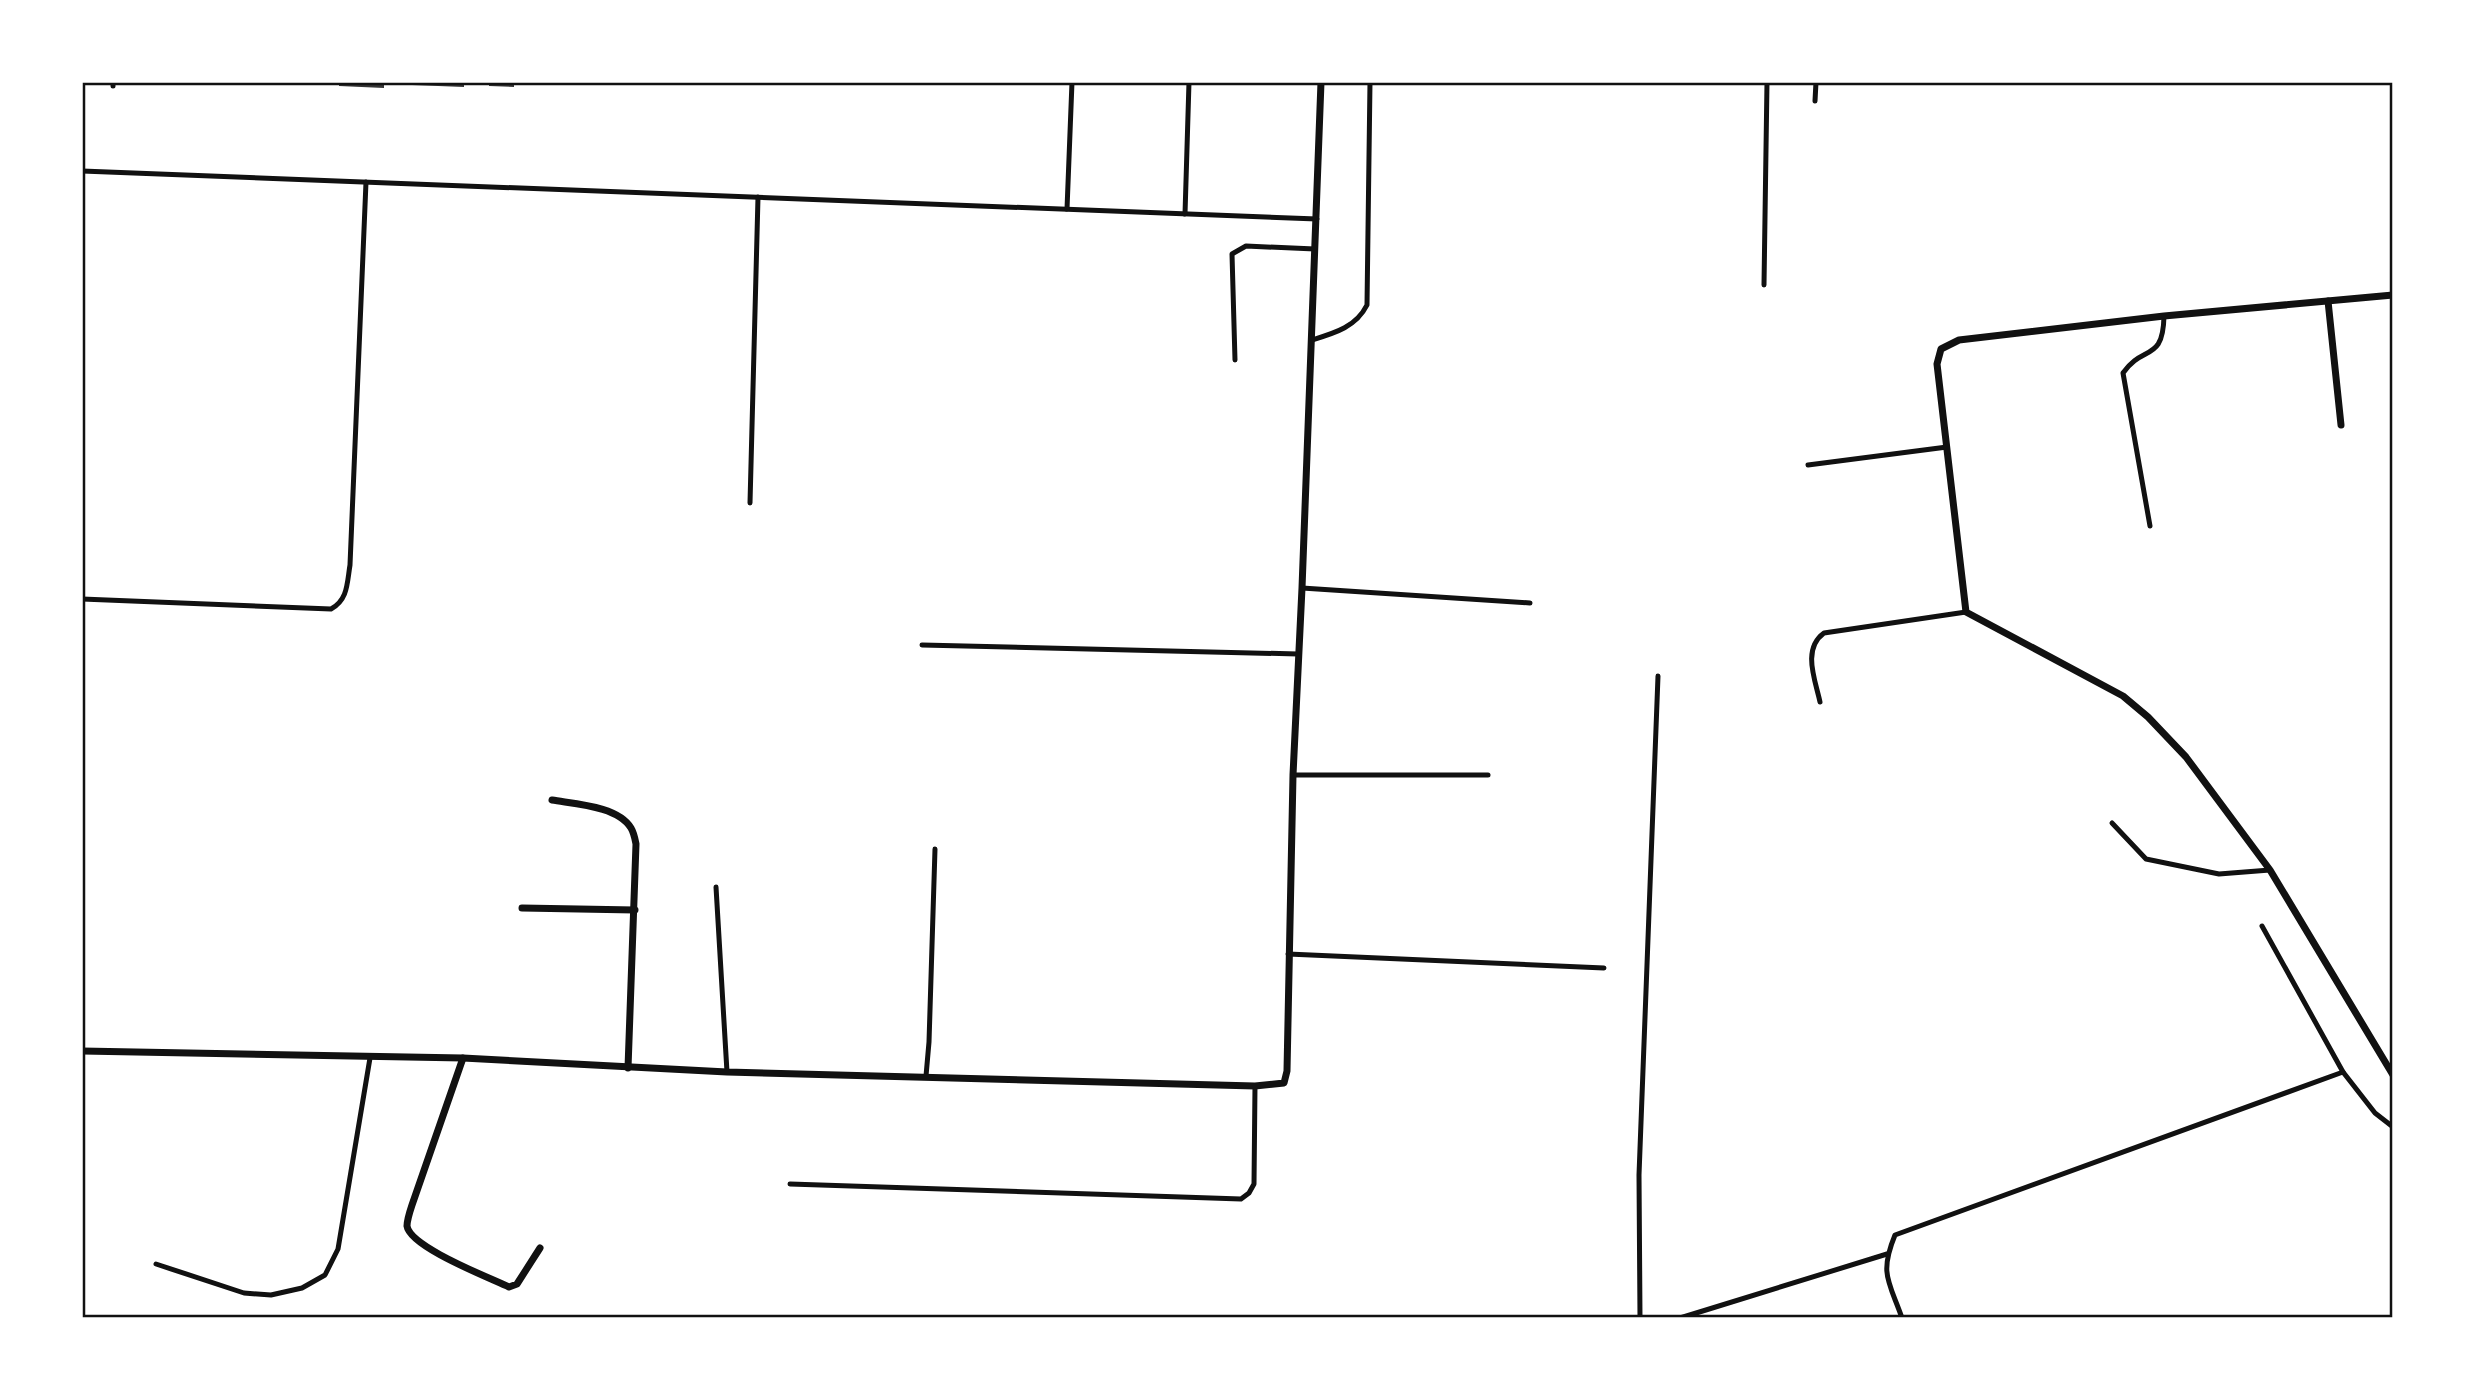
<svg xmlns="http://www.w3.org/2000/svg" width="2475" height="1400" viewBox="0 0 2475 1400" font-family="'Roboto Condensed',sans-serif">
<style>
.building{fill:#353535}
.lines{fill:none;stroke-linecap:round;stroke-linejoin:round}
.service{stroke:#111;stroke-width:5}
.minor{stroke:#111;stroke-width:7}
.neatline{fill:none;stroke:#111;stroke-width:2.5}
</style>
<rect width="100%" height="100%" fill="#fff"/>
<g class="building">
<polygon points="339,82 384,82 384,88 339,86"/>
<polygon points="412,82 464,82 464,87 412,85"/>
<polygon points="489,82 514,82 514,87 489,86"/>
</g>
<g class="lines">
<g class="service">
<polyline points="113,86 113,82"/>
<polyline points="1815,101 1816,82"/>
<polyline points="82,171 1317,219"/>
<polyline points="1067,209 1072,82"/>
<polyline points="1185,214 1189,82"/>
<polyline points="1764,285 1767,82"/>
<path d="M1312,340C1335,333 1356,327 1367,305L1370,82"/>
<polyline points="1235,360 1232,254 1246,246 1315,249"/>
<polyline points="1808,465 1947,447"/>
<polyline points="750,503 758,197"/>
<path d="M2150,526L2123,373C2143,344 2163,363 2164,316"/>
<polyline points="1302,588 1530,603"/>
<path d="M82,599L331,609C348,600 347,583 350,565L366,182"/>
<polyline points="922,645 1298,654"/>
<path d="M1820,702C1815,679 1802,649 1824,633L1966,612"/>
<polyline points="1293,775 1488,775"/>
<polyline points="2112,823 2146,859 2219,874 2270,870"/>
<polyline points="716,887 727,1072"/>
<polyline points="2262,926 2343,1072"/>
<polyline points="1288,954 1604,968"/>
<polyline points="926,1076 929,1042 935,849"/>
<polyline points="790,1184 1241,1199 1249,1193 1254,1184 1255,1086"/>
<polyline points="156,1264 244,1293 271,1295 302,1288 325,1275 338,1249 370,1058"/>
<polyline points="1640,1318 1639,1175 1658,676"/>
<polyline points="1680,1318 1887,1254"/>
<path d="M1902,1318C1889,1281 1879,1274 1895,1235L2343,1072L2375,1113L2393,1127"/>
</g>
<g class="minor">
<polyline points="2393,295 2164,316 1959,340 1941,349 1937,364 1966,612 2123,696 2148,717 2186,757 2270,870 2393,1075"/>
<polyline points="2328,301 2341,425"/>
<path d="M552,800C575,804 618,806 631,828C634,833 635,839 636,844L628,1068"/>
<polyline points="522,908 635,910"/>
<polyline points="82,1051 463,1058 727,1072 1255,1086 1284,1083 1287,1071 1293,775 1302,588 1321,82"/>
<path d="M463,1058L412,1205C410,1211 407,1220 407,1226C410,1247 488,1277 509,1287L517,1284L540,1248"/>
</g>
</g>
<rect width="2475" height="1400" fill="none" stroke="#ffffff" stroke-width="168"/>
<rect x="84" y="84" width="2307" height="1232" class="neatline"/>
</svg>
